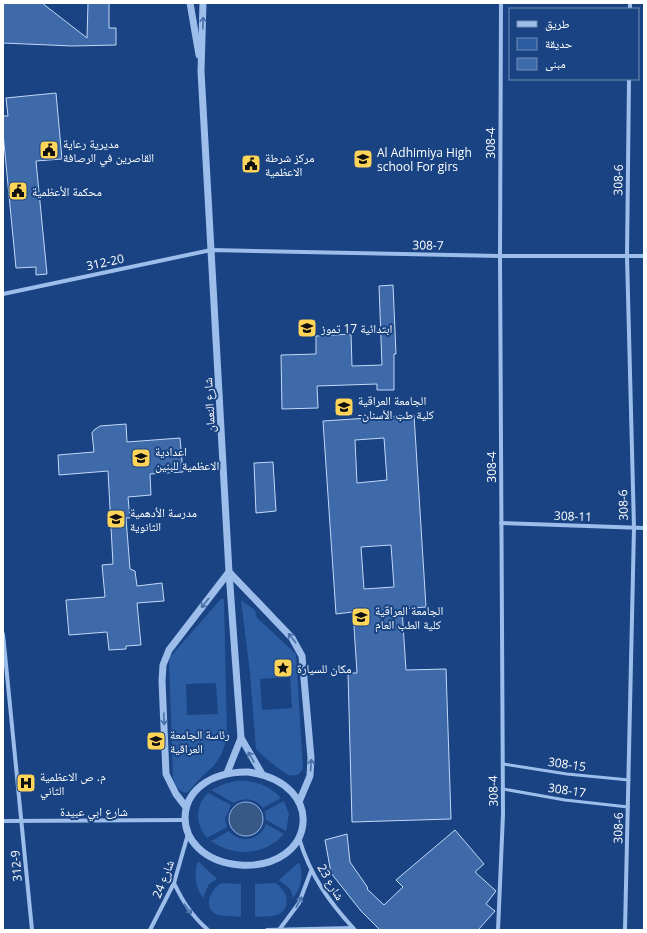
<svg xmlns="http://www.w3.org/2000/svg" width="647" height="933" viewBox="0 0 647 933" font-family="'Open Sans','Noto Naskh Arabic',sans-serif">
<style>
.green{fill:#2c5ca2;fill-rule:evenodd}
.water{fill:#385886;stroke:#90b8ee}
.building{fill:#3e6aaa;stroke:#c2d9f8;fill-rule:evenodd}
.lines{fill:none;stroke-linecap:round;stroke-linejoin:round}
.service{stroke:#9dbeeb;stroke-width:3}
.minor{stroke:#9dbeeb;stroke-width:4}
.tertiary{stroke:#9dbeeb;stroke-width:7}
.oneway{stroke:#476ea7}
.labels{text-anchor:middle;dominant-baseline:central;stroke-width:4;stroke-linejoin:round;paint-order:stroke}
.poi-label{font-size:12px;fill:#fff;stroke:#194382;text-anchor:start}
.street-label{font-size:12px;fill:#fff;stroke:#194382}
</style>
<rect width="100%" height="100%" fill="#194382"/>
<g class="green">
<path d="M221,599H224L227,736C220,769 209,766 190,790L186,793C178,791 175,785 173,778L169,658ZM216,683L218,714L187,715L186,684Z"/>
<path d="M241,600L255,610L257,618L296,654L303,769L298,775C295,775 292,776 289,775C284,774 259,753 256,749L250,673ZM290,677L292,708L262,710L260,679Z"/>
<path d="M235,781C252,780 269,784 281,798L263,808C255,798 244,797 234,803L211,790L224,784Z"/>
<path d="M208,793L231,805L225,819L227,827L207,838C195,824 195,806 208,793Z"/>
<polygon points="284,801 289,814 286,831 266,820 265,811"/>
<path d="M266,824L284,834C265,856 233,857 211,841L229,831C240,844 260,841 266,824Z"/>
<path d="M199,862L217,879L209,884L203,898C195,886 194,878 197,863Z"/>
<path d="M298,863L300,864C303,878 302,886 293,898L290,889L279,880Z"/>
<path d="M222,883L241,884V917C234,916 225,917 218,915C202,909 210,888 222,883Z"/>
<path d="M275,883C287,889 293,909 277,915C271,917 262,916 255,917V884Z"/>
</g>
<circle class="water" cx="246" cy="819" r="17"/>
<g class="building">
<polygon points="3,3 42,3 87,38 88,3 109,3 109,28 116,28 116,45 72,46 3,43"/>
<polygon points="56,93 62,159 36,161 47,274 36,275 36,267 16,268 3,133 3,116 8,116 6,98"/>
<polygon points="393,285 396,354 394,354 394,390 377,390 377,384 317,386 318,408 282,409 281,355 316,354 316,336 351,334 352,366 382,365 379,286"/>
<path d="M414,415L426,607L402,609L406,670L446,669L451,819L352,822L348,673H357L353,612L336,614L323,421ZM384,438L387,480L357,483L355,440ZM391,545L394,587L364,589L361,547Z"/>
<polygon points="126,424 127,442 180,438 183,472 150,474 151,495 128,497 130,518 126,518 130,569 135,571 137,586 162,583 164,601 137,603 141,645 126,646 126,649 109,650 107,632 69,635 66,600 105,597 102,565 113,564 108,471 59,475 58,455 94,452 92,433 94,430 100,426"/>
<polygon points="273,462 276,511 256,513 254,463"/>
<polygon points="455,830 484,864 475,872 496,891 486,904 495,911 478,930 380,930 361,911 331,873 325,840 347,834 350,862 368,888 367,889 384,905 403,887 396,880"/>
</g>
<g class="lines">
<g class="service">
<polyline points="503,764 567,774 629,780"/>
<polyline points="503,789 565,800 628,807"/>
</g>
<g class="minor">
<polyline points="630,9 630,3"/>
<polyline points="3,294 211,250 500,256 644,256"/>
<polyline points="501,523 644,528"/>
<polyline points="3,634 32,930"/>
<polyline points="3,821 185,820"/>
<path d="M299,838C310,875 329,902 355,930"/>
<path d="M174,883C183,902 192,916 208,930"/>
<polyline points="150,930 174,883 188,834"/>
<polyline points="267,930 353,928"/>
<polyline points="279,930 299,903 311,871"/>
<polyline points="498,930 503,814 500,256 501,3"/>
<polyline points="625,930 634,528 627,256 629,79"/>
</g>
<g class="tertiary">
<polyline points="190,3 199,55"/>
<polyline points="203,3 201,71 229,572 241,738 227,773"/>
<polyline points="241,738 262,774"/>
<path d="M248,772C329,783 316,870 240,865C165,859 166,771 248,772Z"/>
<polyline points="186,807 176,794 166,774 162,681 163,665 169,650 229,572 292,638 302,656 311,758 310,776 299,802"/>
</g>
</g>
<defs><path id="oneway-shaft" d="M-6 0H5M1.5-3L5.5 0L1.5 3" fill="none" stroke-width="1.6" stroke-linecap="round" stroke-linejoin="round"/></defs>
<g class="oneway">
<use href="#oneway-shaft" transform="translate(203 23) rotate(-88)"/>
<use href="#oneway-shaft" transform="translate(205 603) rotate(128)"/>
<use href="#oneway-shaft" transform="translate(292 638) rotate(-129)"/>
<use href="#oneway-shaft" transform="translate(164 719) rotate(88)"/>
<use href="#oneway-shaft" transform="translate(251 757) rotate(-120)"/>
<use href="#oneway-shaft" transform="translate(311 765) rotate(-86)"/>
<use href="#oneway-shaft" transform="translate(299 902) rotate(-61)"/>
<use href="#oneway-shaft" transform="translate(188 909) rotate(54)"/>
</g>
<defs>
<g id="civic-square" transform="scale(1)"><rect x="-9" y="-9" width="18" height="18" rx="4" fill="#fed459" stroke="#194382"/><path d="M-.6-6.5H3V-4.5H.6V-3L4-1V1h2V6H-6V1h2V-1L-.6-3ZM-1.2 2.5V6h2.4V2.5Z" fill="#111"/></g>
<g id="school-square" transform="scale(1)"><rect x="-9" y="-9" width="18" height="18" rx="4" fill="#fed459" stroke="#194382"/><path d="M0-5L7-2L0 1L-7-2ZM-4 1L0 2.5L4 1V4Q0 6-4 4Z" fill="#111"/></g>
<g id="university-square" transform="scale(1)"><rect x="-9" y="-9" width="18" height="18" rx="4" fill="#fed459" stroke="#194382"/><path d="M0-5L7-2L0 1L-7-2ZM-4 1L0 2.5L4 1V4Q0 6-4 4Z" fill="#111"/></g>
<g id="sight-square" transform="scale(1)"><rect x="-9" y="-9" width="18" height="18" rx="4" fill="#fed459" stroke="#194382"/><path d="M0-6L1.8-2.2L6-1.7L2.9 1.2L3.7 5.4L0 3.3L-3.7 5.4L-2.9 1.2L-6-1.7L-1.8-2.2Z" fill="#111"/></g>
<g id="hospital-square" transform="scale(1)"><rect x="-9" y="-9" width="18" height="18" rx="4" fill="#fed459" stroke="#194382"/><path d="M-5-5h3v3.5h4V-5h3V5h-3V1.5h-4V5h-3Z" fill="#111"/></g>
</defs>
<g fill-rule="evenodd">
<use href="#civic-square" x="49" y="150"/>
<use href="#school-square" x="363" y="159"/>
<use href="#civic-square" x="251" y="164"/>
<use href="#civic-square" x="18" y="191"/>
<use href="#school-square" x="307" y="328"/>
<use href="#university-square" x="344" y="407"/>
<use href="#school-square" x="141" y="458"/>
<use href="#school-square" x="116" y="519"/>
<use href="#university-square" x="361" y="617"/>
<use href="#sight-square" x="283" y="668"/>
<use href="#university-square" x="156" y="741"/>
<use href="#hospital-square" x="26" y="783"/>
</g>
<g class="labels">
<g class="poi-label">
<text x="63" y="143">مديرية رعاية<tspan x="63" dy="14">القاصرين في الرصافة</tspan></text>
<text x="377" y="152">Al Adhimiya High<tspan x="377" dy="14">school For girs</tspan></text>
<text x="265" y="157">مركز شرطة<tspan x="265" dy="14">الاعظمية</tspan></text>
<text x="32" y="191">محكمة الأعظمية</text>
<text x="321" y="328">ابتدائية 17 تموز</text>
<text x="358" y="400">الجامعة العراقية<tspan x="358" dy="14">-كلية طب الأسنان</tspan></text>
<text x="155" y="451">اعدادية<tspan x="155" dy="14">الاعظمية للبنين</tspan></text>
<text x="130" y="512">مدرسة الأدهمية<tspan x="130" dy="14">الثانوية</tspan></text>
<text x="375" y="610">الجامعة العراقية<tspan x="375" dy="14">كلية الطب العام</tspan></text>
<text x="297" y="668">مكان للسيارة</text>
<text x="170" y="734">رئاسة الجامعة<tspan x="170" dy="14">العراقية</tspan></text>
<text x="40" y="776">م. ص الاعظمية<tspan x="40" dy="14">الثاني</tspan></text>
</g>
<g class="street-label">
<text transform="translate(490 143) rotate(-90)">308-4</text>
<text transform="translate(618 180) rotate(-89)">308-6</text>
<text transform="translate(428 245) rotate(1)">308-7</text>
<text transform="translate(105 262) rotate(-12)">312-20</text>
<text transform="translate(209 405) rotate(-93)">شارع النعمان</text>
<text transform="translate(491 467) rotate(-90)">308-4</text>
<text transform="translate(623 505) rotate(-91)">308-6</text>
<text transform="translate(573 516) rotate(2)">308-11</text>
<text transform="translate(567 764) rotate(8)">308-15</text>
<text transform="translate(567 790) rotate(8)">308-17</text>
<text transform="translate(493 791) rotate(-91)">308-4</text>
<text x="94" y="811">شارع ابي عبيدة</text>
<text transform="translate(618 828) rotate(-89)">308-6</text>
<text transform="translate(16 866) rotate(-95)">312-9</text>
<text transform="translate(163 879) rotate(-69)">شارع 24</text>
<text transform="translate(331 882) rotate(59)">شارع 23</text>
</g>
</g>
<rect width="647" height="933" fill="none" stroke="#ffffff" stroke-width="8"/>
<rect x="509" y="8" width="130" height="72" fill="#194382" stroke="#758eb4"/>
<rect x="517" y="21" width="20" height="6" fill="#9dbeeb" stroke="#758eb4"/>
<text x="545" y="28" font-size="12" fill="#ffffff">طريق</text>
<rect x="517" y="38" width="20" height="12" fill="#2c5ca2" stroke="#758eb4"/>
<text x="545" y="48" font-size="12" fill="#ffffff">حديقة</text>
<rect x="517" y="58" width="20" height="12" fill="#3e6aaa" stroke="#758eb4"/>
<text x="545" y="68" font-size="12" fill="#ffffff">مبنى</text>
</svg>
